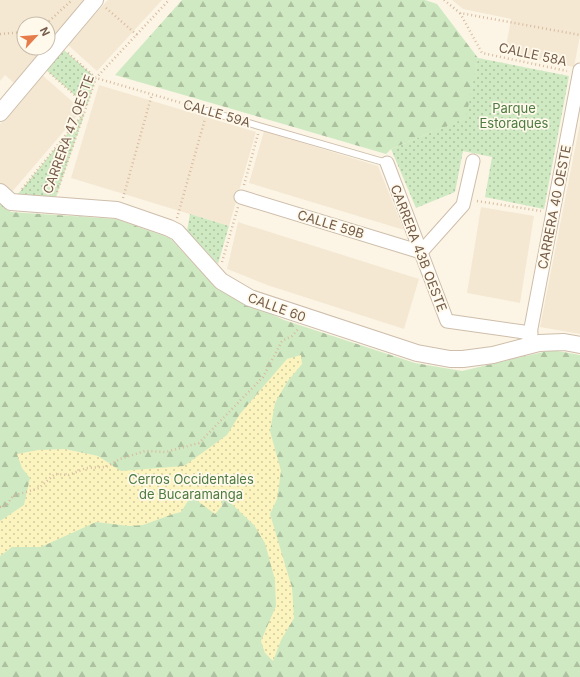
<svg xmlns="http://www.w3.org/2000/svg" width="580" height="677" viewBox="0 0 580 677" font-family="Inter,sans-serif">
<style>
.residential{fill:#f4e8d3}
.forest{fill:url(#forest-firs)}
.sand{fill:url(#sand-dots)}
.park{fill:url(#park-dots)}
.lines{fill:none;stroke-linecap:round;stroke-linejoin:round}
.service-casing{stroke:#cebeab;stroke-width:8}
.minor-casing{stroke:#cebeab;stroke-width:15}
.tertiary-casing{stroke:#cebeab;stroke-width:18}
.path{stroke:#d7ba9f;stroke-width:2.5;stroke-dasharray:1 3;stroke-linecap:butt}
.service{stroke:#fff;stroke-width:6}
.minor{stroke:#fff;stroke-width:13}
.tertiary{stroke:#fff;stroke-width:16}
.labels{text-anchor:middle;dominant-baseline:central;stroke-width:3.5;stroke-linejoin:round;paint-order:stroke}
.street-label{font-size:13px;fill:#755d4a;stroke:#fff9eb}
.park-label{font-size:13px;fill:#4d7b42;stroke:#fff9eb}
</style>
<defs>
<pattern id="forest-firs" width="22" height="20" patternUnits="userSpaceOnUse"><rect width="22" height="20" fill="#cfeac3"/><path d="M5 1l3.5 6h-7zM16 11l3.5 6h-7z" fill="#adc1a0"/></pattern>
<pattern id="sand-dots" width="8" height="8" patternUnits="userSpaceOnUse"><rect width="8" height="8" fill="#fcf4bf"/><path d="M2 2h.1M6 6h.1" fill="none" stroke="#d1c99d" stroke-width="1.8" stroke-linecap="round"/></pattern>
<pattern id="park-dots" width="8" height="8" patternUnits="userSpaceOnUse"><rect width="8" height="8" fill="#cfeac3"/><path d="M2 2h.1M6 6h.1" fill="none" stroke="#adc1a0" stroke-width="1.8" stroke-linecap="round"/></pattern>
</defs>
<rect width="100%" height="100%" fill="#fcf5e5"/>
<g class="residential">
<polygon points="0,0 85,0 48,43 48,24 24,24 24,48 44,48 14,83 5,75 0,81"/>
<polygon points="108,0 162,0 97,71 67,44"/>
<polygon points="452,0 580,0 580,36 574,67 505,52 511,19 463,9"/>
<polygon points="42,75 82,110 11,193 0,183 0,124"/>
<polygon points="99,85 256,132 229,226 71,178"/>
<polygon points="580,123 580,334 540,327"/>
<polygon points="264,131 378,166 404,230 249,183"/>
<polygon points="481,207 534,216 520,303 467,293"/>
<polygon points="238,222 419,279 404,329 267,285 227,269"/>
</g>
<g class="forest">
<polygon points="182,0 425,0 437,4 478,58 467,118 391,149 386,154 115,75"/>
<polygon points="0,202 11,212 116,219 170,238 216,288 284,320 415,363 462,371 552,350 580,355 580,677 0,677"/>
</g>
<polygon class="sand" points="301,355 302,364 287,382 275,403 270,431 281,471 277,499 270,514 292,588 294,618 281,640 273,661 265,653 261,641 276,606 275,580 265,543 254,525 221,494 222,506 215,514 191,496 181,512 173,514 143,525 129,526 96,522 41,547 12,547 0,556 0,521 24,505 30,478 22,468 17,454 38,450 65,449 98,456 121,471 184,466 227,435 240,414 287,359"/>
<g class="park">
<polygon points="63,49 96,78 87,106 46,70"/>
<polygon points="478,58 569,76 544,209 485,197 492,157 463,151 455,192 416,208 391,149 466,118"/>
<polygon points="85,112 56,197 18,194"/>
<polygon points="190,214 229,226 218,264 187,231"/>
</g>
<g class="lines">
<g class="service-casing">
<polyline id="service" points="207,111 387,163"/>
</g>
<g class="minor-casing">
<g id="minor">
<polyline points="387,163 447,321 531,333"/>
<polyline points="241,197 421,252 463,205 473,161"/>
<polyline points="528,344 580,70"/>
</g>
</g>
<g class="tertiary-casing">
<g id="tertiary">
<polyline points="0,113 95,0"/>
<polyline points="0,192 11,202 117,210 169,228 177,232 221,281 250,298 417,353 450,359 463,359 493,355 539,343 564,342 580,345"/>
</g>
</g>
<g class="path">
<polyline points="444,0 460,13 580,35"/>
<polyline points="106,8 137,35"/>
<polyline points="460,13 482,53 567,71"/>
<polyline points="46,24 72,0"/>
<polyline points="0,34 24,32"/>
<polyline points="68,53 96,78 199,108"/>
<polyline points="50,73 87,106"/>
<polyline points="244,185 258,134"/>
<polyline points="22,189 83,114"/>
<polyline points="57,192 96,78 169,0"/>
<polyline points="123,198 152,94"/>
<polyline points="477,201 541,211"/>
<polyline points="177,218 205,119"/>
<polyline points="222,262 238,207"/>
<polyline points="0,507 6,506 13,496 39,488 55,474 69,475 86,468 106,467 120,459 145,451 166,452 199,443 263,377 282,341 292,336 299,328"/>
</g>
<use href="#service" class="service"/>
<use href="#minor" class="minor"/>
<use href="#tertiary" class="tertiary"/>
</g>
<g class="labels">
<g class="street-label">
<text transform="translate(533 54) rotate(12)">CALLE 58A</text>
<text transform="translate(217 113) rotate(16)">CALLE 59A</text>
<text transform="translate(68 134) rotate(-70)">CARRERA 47 OESTE</text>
<text transform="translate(554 207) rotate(-79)">CARRERA 40 OESTE</text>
<text transform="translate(331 224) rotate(17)">CALLE 59B</text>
<text transform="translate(419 248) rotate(69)">CARRERA 43B OESTE</text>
<text transform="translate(277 307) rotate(20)">CALLE 60</text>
</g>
<g class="park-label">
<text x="514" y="108">Parque<tspan x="514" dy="15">Estoraques</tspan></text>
<text x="191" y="479">Cerros Occidentales<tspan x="191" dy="15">de Bucaramanga</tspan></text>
</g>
</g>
<g transform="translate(36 36) rotate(64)"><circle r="19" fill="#fff9eb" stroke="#c8bbab"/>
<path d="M0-3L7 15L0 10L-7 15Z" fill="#e67c49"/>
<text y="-6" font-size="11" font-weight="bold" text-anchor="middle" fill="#755d4a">N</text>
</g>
</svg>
